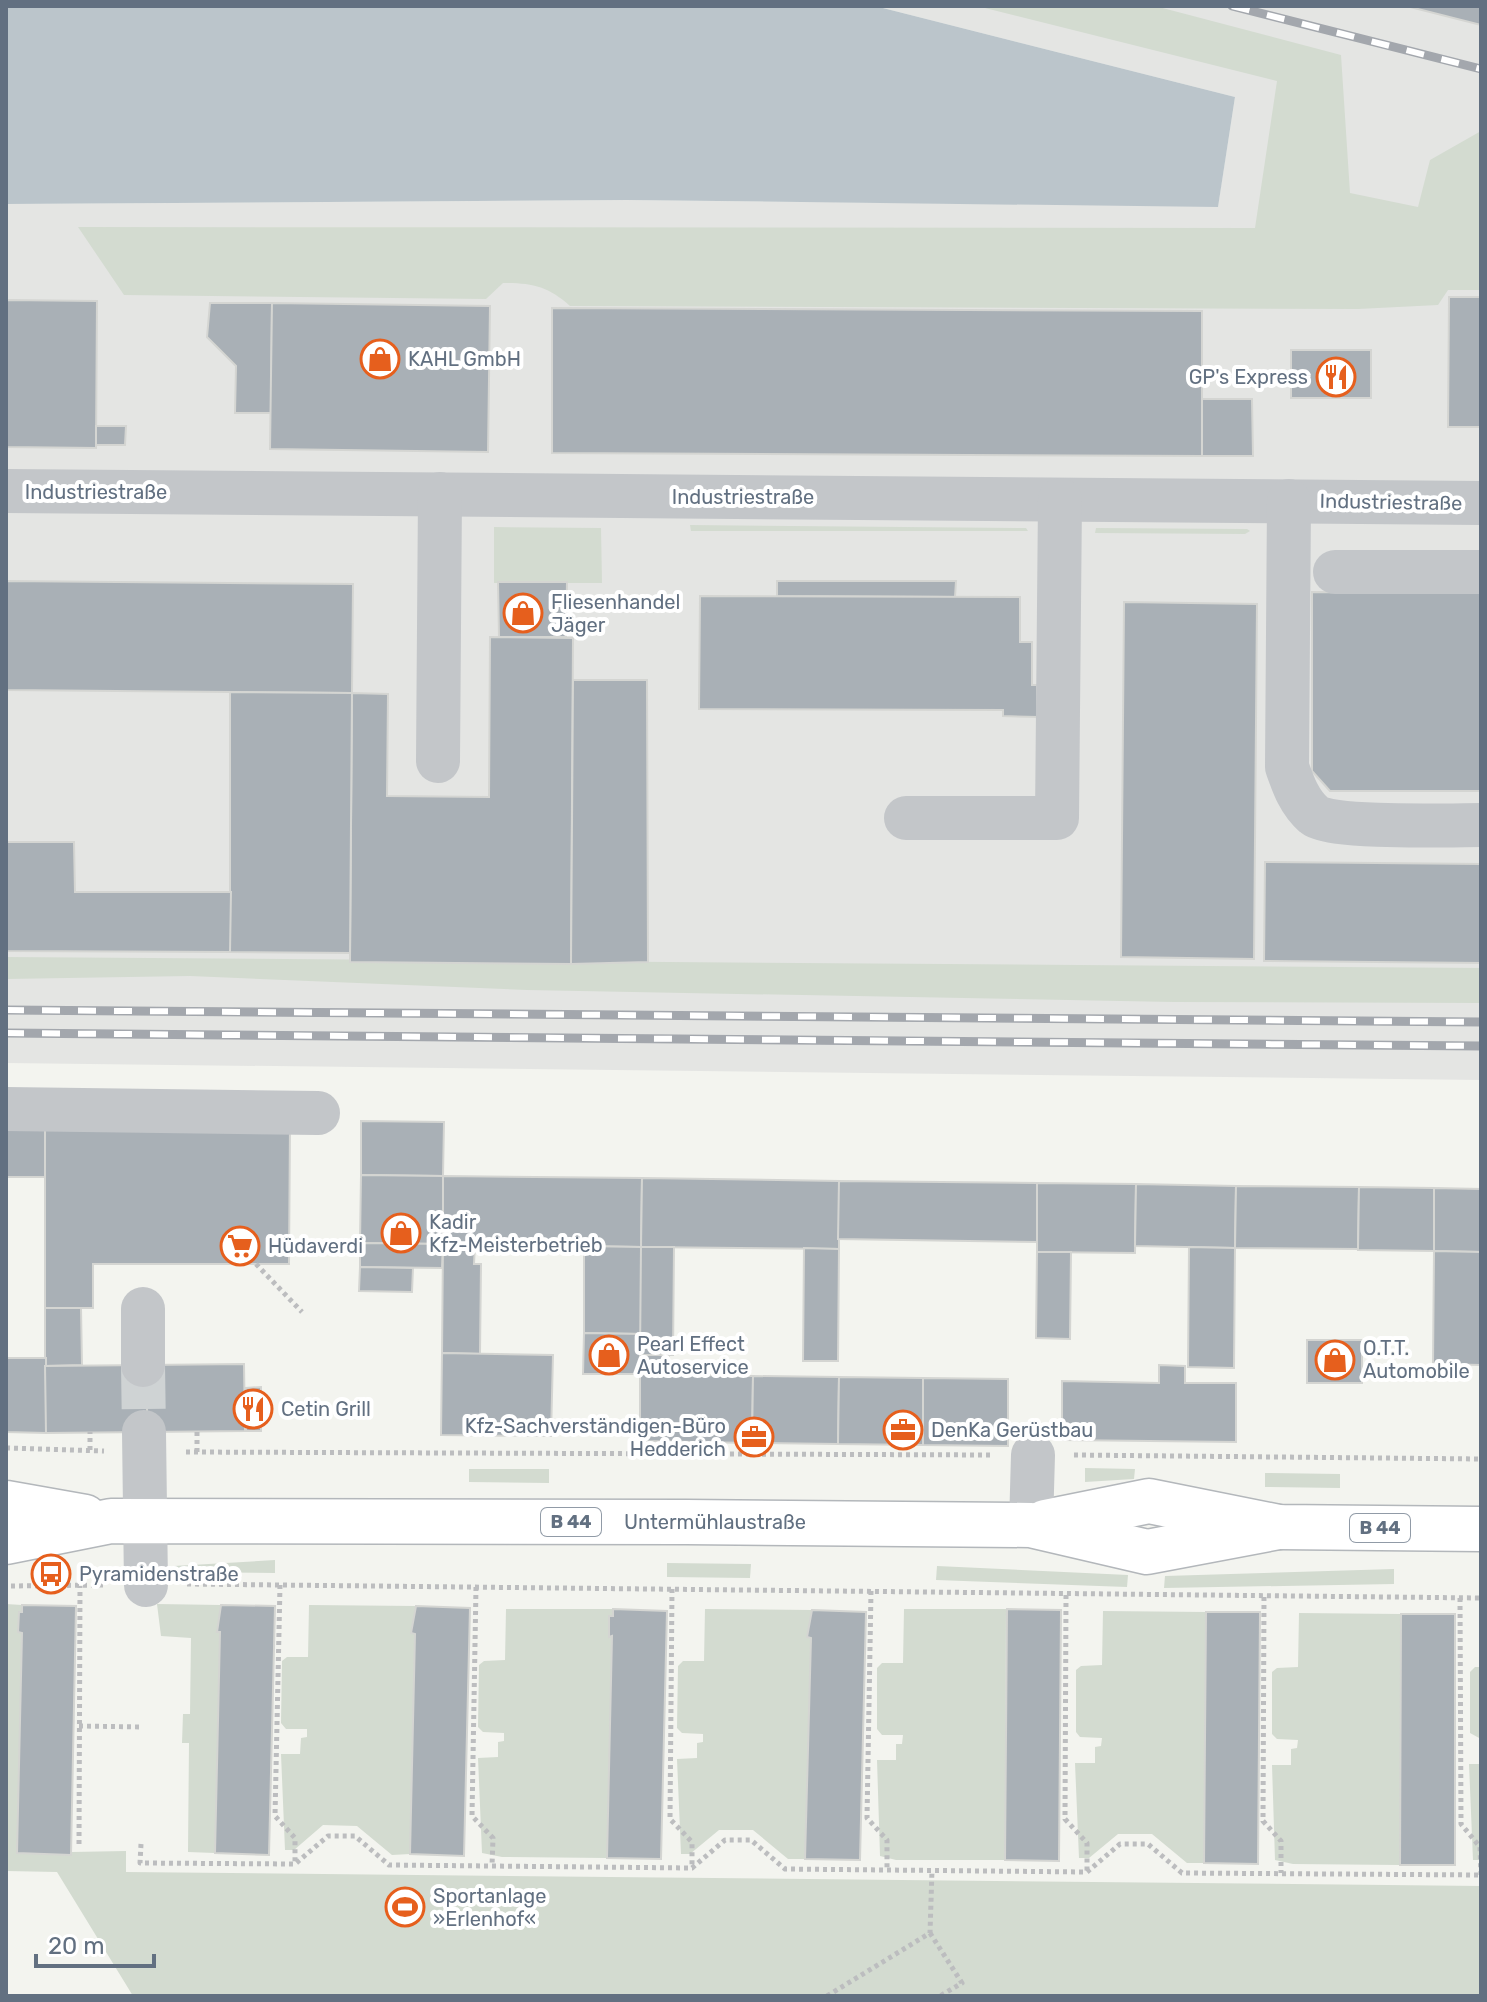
<svg xmlns="http://www.w3.org/2000/svg" width="1487" height="2002" viewBox="0 0 1487 2002" font-family="Rubik,sans-serif">
<style>
.built{fill:#e4e5e3}
.green{fill:#d3dbd0}
.water{fill:#bbc5cb}
.building{fill:#a9b0b6;stroke:#d4d5d2;stroke-width:2}
.lines{fill:none;stroke-linecap:round;stroke-linejoin:round}
.minor-tunnel{stroke:#cfd3d4;stroke-width:44;stroke-dasharray:44 22;stroke-linecap:butt}
.major-casing{stroke:#b3b7bb;stroke-width:47}
.path{stroke:#bcbdbf;stroke-width:5;stroke-dasharray:4 4;stroke-linecap:butt}
.minor{stroke:#c3c6c9;stroke-width:44}
.major{stroke:#fff;stroke-width:44}
.rail-casing{stroke:#a3a7ad;stroke-width:9}
.rail{stroke:#fff;stroke-width:6;stroke-dasharray:18;stroke-linecap:butt}
.labels{text-anchor:middle;dominant-baseline:central;stroke-width:8;stroke-linejoin:round;paint-order:stroke}
.shield{fill:#fff;stroke:#919ba7;stroke-width:2}
.shield-label{font-size:18px;font-weight:bold;fill:#627081}
.poi-label{font-size:20px;fill:#627081;stroke:#fff;text-anchor:start}
.street-label{font-size:20px;fill:#627081;stroke:#fff}
</style>
<rect width="100%" height="100%" fill="#f3f4ef"/>
<polygon class="built" points="875,6 1481,6 1481,1080 6,1063 6,204 627,200 1218,206 1235,97"/>
<g class="green">
<path d="M977,6H1155L1341,55L1350,193L1418,207L1430,160L1481,131V290H1448L1438,305L1358,309L570,306C548,286 532,283 503,283L486,299L124,295L78,227L1255,228L1277,81Z"/>
<polygon points="690,525 1026,528 1028,531 691,531"/>
<polygon points="494,527 601,528 602,583 494,583"/>
<polygon points="1096,528 1247,529 1250,531 1245,534 1095,533"/>
<polygon points="6,957 1481,968 1481,1003 1173,1002 527,990 190,976 6,979"/>
<polygon points="1085,1468 1135,1469 1134,1479 1085,1482"/>
<polygon points="469,1469 549,1469 549,1483 469,1482"/>
<polygon points="1265,1473 1340,1474 1340,1488 1265,1487"/>
<polygon points="275,1560 275,1573 166,1572 174,1566"/>
<polygon points="667,1563 751,1564 750,1578 667,1577"/>
<polygon points="937,1566 1128,1575 1127,1587 936,1580"/>
<polygon points="1394,1569 1394,1584 1164,1588 1165,1576"/>
<polygon points="6,1604 22,1605 22,1612 19,1612 18,1632 22,1633 17,1853 126,1851 126,1872 1481,1886 1481,1996 133,1996 57,1872 6,1871"/>
<polygon points="157,1604 221,1605 217,1631 220,1632 215,1853 188,1852 189,1743 182,1743 183,1714 190,1714 191,1638 161,1636"/>
<polygon points="309,1605 416,1606 411,1633 415,1634 410,1854 392,1855 357,1826 323,1825 294,1850 285,1850 281,1754 300,1754 301,1738 307,1737 307,1729 286,1729 281,1723 282,1661 287,1657 308,1657"/>
<polygon points="506,1609 613,1609 609,1636 612,1636 607,1858 502,1857 482,1853 478,1758 498,1757 498,1742 504,1741 504,1733 483,1732 478,1727 479,1665 484,1661 505,1660"/>
<polygon points="705,1609 812,1610 807,1637 811,1638 805,1859 788,1859 753,1830 719,1830 690,1854 681,1854 677,1759 697,1758 697,1743 703,1742 703,1734 682,1733 677,1728 678,1666 683,1661 704,1661"/>
<polygon points="904,1609 1006,1609 1005,1860 896,1860 880,1856 877,1760 896,1760 896,1744 902,1744 903,1735 882,1735 877,1729 877,1668 882,1663 903,1663"/>
<polygon points="1103,1611 1206,1612 1204,1863 1187,1863 1152,1834 1118,1834 1089,1858 1079,1858 1075,1763 1095,1763 1095,1747 1101,1746 1102,1738 1080,1737 1076,1732 1076,1670 1081,1666 1102,1665"/>
<polygon points="1299,1613 1401,1614 1400,1865 1293,1864 1275,1860 1272,1765 1291,1765 1291,1749 1297,1748 1298,1740 1277,1739 1272,1734 1272,1672 1277,1668 1298,1667"/>
<polygon points="1475,1667 1481,1667 1481,1739 1470,1733 1470,1672"/>
<polygon points="1469,1764 1481,1764 1481,1860 1473,1860"/>
</g>
<polygon class="water" points="6,6 875,6 1235,97 1218,207 627,200 6,204"/>
<g class="building">
<polygon points="1481,6 1481,25 1410,7 1410,6"/>
<polygon points="1449,297 1481,297 1481,427 1448,427"/>
<polygon points="6,300 97,301 96,448 6,447"/>
<polygon points="210,303 272,303 271,413 235,413 236,366 207,337"/>
<polygon points="272,303 490,306 488,452 270,449"/>
<polygon points="552,308 1202,311 1202,456 552,453"/>
<rect x="1291" y="350" width="80" height="48"/>
<polygon points="1202,399 1252,399 1253,456 1202,456"/>
<polygon points="96,426 126,426 125,445 96,445"/>
<polygon points="6,581 353,584 352,693 6,690"/>
<polygon points="777,581 956,581 955,597 777,596"/>
<polygon points="498,582 567,582 566,637 499,637"/>
<polygon points="1312,592 1481,593 1481,791 1330,791 1312,771"/>
<polygon points="700,596 1020,597 1020,642 1032,642 1032,685 1037,685 1037,717 1003,716 1003,710 699,709"/>
<polygon points="1124,602 1257,604 1254,959 1121,957"/>
<polygon points="490,637 573,638 571,964 350,962 352,693 388,694 387,796 489,797"/>
<polygon points="573,680 647,680 648,962 571,964"/>
<polygon points="230,692 352,693 350,953 230,952"/>
<polygon points="6,842 74,842 75,892 231,892 230,952 6,951"/>
<polygon points="1265,862 1481,864 1481,963 1264,961"/>
<polygon points="361,1121 444,1122 443,1176 361,1175"/>
<rect x="6" y="1123" width="39" height="54"/>
<polygon points="45,1123 290,1124 289,1264 93,1264 93,1308 45,1308"/>
<polygon points="361,1175 443,1176 443,1244 360,1243"/>
<polygon points="443,1176 642,1178 641,1247 443,1244"/>
<polygon points="642,1178 839,1181 839,1249 641,1247"/>
<polygon points="839,1181 1037,1183 1037,1242 838,1239"/>
<polygon points="1037,1183 1136,1184 1135,1253 1037,1252"/>
<polygon points="1136,1184 1236,1186 1235,1248 1135,1246"/>
<polygon points="1236,1186 1359,1187 1358,1249 1235,1248"/>
<polygon points="1359,1187 1434,1188 1434,1251 1358,1250"/>
<polygon points="1434,1188 1481,1189 1481,1252 1434,1251"/>
<polygon points="360,1243 443,1244 442,1268 360,1267"/>
<polygon points="443,1244 475,1245 474,1264 481,1264 480,1354 442,1353"/>
<polygon points="584,1246 641,1247 641,1334 584,1333"/>
<polygon points="641,1247 674,1247 673,1355 640,1355"/>
<polygon points="1189,1247 1235,1248 1234,1368 1188,1367"/>
<polygon points="804,1248 839,1249 838,1361 803,1361"/>
<polygon points="1434,1251 1481,1252 1481,1365 1433,1364"/>
<polygon points="1037,1252 1071,1252 1070,1339 1036,1338"/>
<polygon points="360,1267 413,1268 412,1292 359,1291"/>
<polygon points="45,1308 81,1308 82,1365 45,1366"/>
<polygon points="584,1333 641,1334 640,1374 583,1374"/>
<rect x="1307" y="1340" width="55" height="43"/>
<polygon points="442,1353 553,1355 551,1436 441,1435"/>
<polygon points="640,1355 669,1355 668,1375 640,1374"/>
<polygon points="6,1358 46,1358 46,1433 6,1432"/>
<polygon points="244,1364 245,1431 147,1432 147,1365"/>
<polygon points="147,1365 147,1432 46,1433 45,1366"/>
<polygon points="1159,1365 1185,1366 1185,1383 1236,1383 1236,1442 1062,1440 1062,1381 1159,1383"/>
<polygon points="640,1374 753,1376 752,1443 640,1441"/>
<polygon points="753,1376 839,1377 838,1444 752,1443"/>
<polygon points="839,1377 923,1378 923,1445 838,1444"/>
<polygon points="923,1378 1008,1379 1008,1446 923,1445"/>
<polygon points="261,1387 261,1431 246,1431 246,1388"/>
<polygon points="22,1605 76,1606 71,1855 17,1853 22,1633 18,1632 19,1612 22,1612"/>
<polygon points="221,1605 275,1606 269,1855 215,1853 220,1632 217,1632"/>
<polygon points="416,1606 470,1608 464,1856 410,1854 415,1634 411,1633"/>
<polygon points="613,1609 667,1611 661,1859 607,1858 612,1636 609,1637 609,1616 613,1616"/>
<polygon points="1007,1609 1061,1610 1059,1861 1005,1860"/>
<polygon points="812,1610 866,1612 860,1860 805,1859 811,1638 807,1637"/>
<polygon points="1206,1612 1260,1612 1258,1864 1204,1863"/>
<polygon points="1401,1614 1455,1614 1455,1865 1400,1865"/>
</g>
<g class="lines">
<polyline class="minor-tunnel" points="143,1365 144,1432"/>
<g class="major-casing">
<g id="major">
<polyline points="6,1503 85,1517"/>
<polyline points="1045,1522 1149,1501 1279,1527 1481,1529"/>
<polyline points="6,1542 111,1521 686,1522 1031,1525 1147,1552 1279,1527"/>
</g>
</g>
<g class="path">
<polyline points="256,1264 302,1312"/>
<polyline points="6,1448 104,1451"/>
<polyline points="90,1450 90,1432"/>
<polyline points="186,1452 992,1455"/>
<polyline points="197,1452 197,1431"/>
<polyline points="1074,1455 1481,1459"/>
<polyline points="187,1584 1481,1598"/>
<polyline points="280,1585 275,1816 295,1838 295,1864"/>
<polyline points="11,1586 105,1585"/>
<polyline points="476,1587 472,1816 493,1838 492,1866"/>
<polyline points="672,1589 670,1819 692,1842 692,1868"/>
<polyline points="871,1591 867,1818 887,1840 887,1870"/>
<polyline points="1066,1595 1065,1819 1087,1843 1087,1872"/>
<polyline points="1264,1597 1263,1821 1281,1841 1281,1873"/>
<polyline points="1460,1598 1461,1824 1480,1847 1481,1875"/>
<polyline points="79,1726 143,1727"/>
<polyline points="79,1844 80,1586"/>
<polyline points="141,1844 140,1863 295,1864 328,1836 355,1836 389,1865 692,1868 725,1840 751,1840 785,1869 1087,1872 1120,1844 1148,1844 1182,1873 1481,1875"/>
<polyline points="930,1933 962,1983 940,1996"/>
<polyline points="827,1996 930,1933 932,1870"/>
</g>
<g class="minor">
<polyline points="6,491 1481,503"/>
<path d="M1289,501L1287,767C1293,784 1299,802 1314,815C1329,829 1453,825 1481,825"/>
<polyline points="1335,572 1481,572"/>
<polyline points="438,761 440,494"/>
<polyline points="906,818 1057,818 1060,500"/>
<polyline points="6,1109 318,1113"/>
<polyline points="143,1309 143,1365"/>
<polyline points="144,1432 146,1585"/>
<polyline points="1031,1525 1033,1455"/>
</g>
<use href="#major" class="major"/>
<g class="rail-casing">
<g id="rail">
<polyline points="1232,6 1481,69"/>
<polyline points="6,1010 1481,1022"/>
<polyline points="6,1033 1481,1046"/>
</g>
</g>
<use href="#rail" class="rail"/>
</g>
<defs>
<g id="shop-ring" transform="scale(2)"><circle r="9.5" fill="#fff" stroke="#e65f1d" stroke-width="1.5"/><path d="M-5-2.5h2.3a2.7 3.5 0 0 1 5.4 0H5L5.5 6h-11ZM-1.5-2.5h3a1.5 2.3 0 0 0-3 0Z" fill="#e65f1d"/></g>
<g id="restaurant-ring" transform="scale(2)"><circle r="9.5" fill="#fff" stroke="#e65f1d" stroke-width="1.5"/><path d="M-5-6h1v4h1v-4h1v4h1v-4h1v5L-1.5 .5V6h-2V.5L-5-1ZM5-6V6H3V1.5H1.5Q1.5-4 5-6Z" fill="#e65f1d"/></g>
<g id="supermarket-ring" transform="scale(2)"><circle r="9.5" fill="#fff" stroke="#e65f1d" stroke-width="1.5"/><path d="M-6-5.5h2.5l.6 2H6L4.5 2H-2.5L-4.4-4H-6ZM-1.5 3.2a1.3 1.3 0 1 0 .1 0ZM3 3.2a1.3 1.3 0 1 0 .1 0Z" fill="#e65f1d"/></g>
<g id="office-ring" transform="scale(2)"><circle r="9.5" fill="#fff" stroke="#e65f1d" stroke-width="1.5"/><path d="M-6-3h4V-5.5h4V-3h4V5H-6ZM-1-4.5V-3h2v-1.5ZM-6 0V1H6V0Z" fill="#e65f1d"/></g>
<g id="bus-ring" transform="scale(2)"><circle r="9.5" fill="#fff" stroke="#e65f1d" stroke-width="1.5"/><path d="M-5-6H5V4H4V6H2V4H-2V6H-4V4H-5ZM-3.5-4V0h7V-4ZM-3.5 1.2v1.5H-2V1.2ZM2 1.2v1.5H3.5V1.2Z" fill="#e65f1d"/></g>
<g id="stadium-ring" transform="scale(2)"><circle r="9.5" fill="#fff" stroke="#e65f1d" stroke-width="1.5"/><path d="M0-5a6.5 5 0 1 0 0 10a6.5 5 0 1 0 0-10ZM-3.5-1.8h7v3.6h-7Z" fill="#e65f1d"/></g>
</defs>
<g fill-rule="evenodd">
<use href="#shop-ring" x="380" y="359"/>
<use href="#restaurant-ring" x="1336" y="377"/>
<use href="#shop-ring" x="523" y="613"/>
<use href="#shop-ring" x="401" y="1233"/>
<use href="#supermarket-ring" x="240" y="1246"/>
<use href="#shop-ring" x="609" y="1355"/>
<use href="#shop-ring" x="1335" y="1360"/>
<use href="#restaurant-ring" x="253" y="1409"/>
<use href="#office-ring" x="903" y="1430"/>
<use href="#office-ring" x="754" y="1437"/>
<use href="#bus-ring" x="51" y="1574"/>
<use href="#stadium-ring" x="405" y="1907"/>
</g>
<g class="labels">
<g class="shield">
<rect x="541" y="1508" width="60" height="28" rx="6"/>
<rect x="1350" y="1514" width="60" height="28" rx="6"/>
</g>
<g class="shield-label">
<text x="571" y="1522">B 44</text>
<text x="1380" y="1528">B 44</text>
</g>
<g class="poi-label">
<text x="408" y="359">KAHL GmbH</text>
<text x="1308" y="377" text-anchor="end">GP's Express</text>
<text x="551" y="602">Fliesenhandel<tspan x="551" dy="23">Jäger</tspan></text>
<text x="429" y="1222">Kadir<tspan x="429" dy="23">Kfz-Meisterbetrieb</tspan></text>
<text x="268" y="1246">Hüdaverdi</text>
<text x="637" y="1344">Pearl Effect<tspan x="637" dy="23">Autoservice</tspan></text>
<text x="1363" y="1348">O.T.T.<tspan x="1363" dy="23">Automobile</tspan></text>
<text x="281" y="1409">Cetin Grill</text>
<text x="726" y="1426" text-anchor="end">Kfz-Sachverständigen-Büro<tspan x="726" dy="23">Hedderich</tspan></text>
<text x="931" y="1430">DenKa Gerüstbau</text>
<text x="79" y="1574">Pyramidenstraße</text>
<text x="433" y="1896">Sportanlage<tspan x="433" dy="23">»Erlenhof«</tspan></text>
</g>
<g class="street-label">
<text x="96" y="492">Industriestraße</text>
<text x="743" y="497">Industriestraße</text>
<text transform="translate(1391 502) rotate(1)">Industriestraße</text>
<text x="715" y="1522">Untermühlaustraße</text>
</g>
</g>
<rect width="1487" height="2002" fill="none" stroke="#627081" stroke-width="16"/>
<path d="M36 1954v12h118v-12" fill="none" stroke="#627081" stroke-width="4"/>
<text x="48" y="1954" font-size="24" fill="#627081" stroke="#ffffff" stroke-width="6" paint-order="stroke">20 m</text>
</svg>
